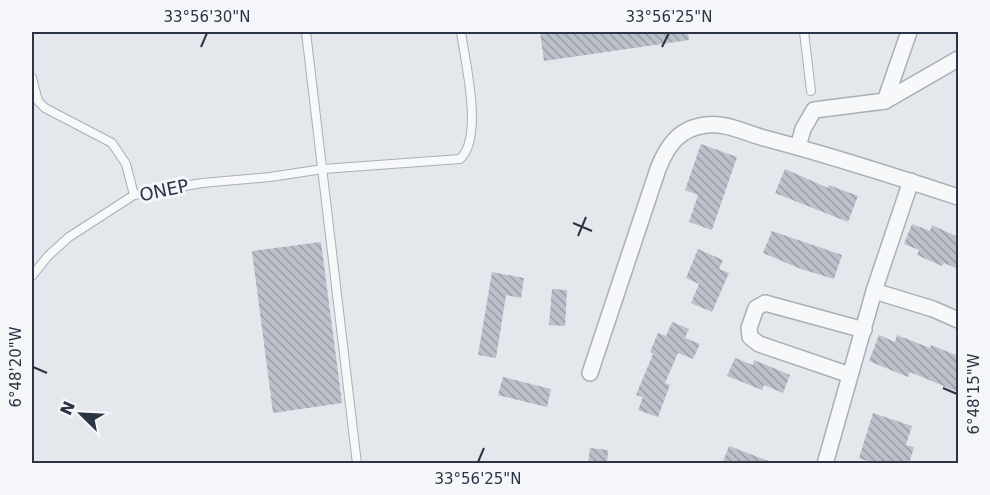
<svg xmlns="http://www.w3.org/2000/svg" width="990" height="495" viewBox="0 0 990 495" font-family="'DejaVu Sans',sans-serif">
<style>
.building{fill:url(#building-back-hatch)}
.lines{fill:none;stroke-linecap:round;stroke-linejoin:round}
.service-casing{stroke:#a9aeb7;stroke-width:10}
.minor-casing{stroke:#a9aeb7;stroke-width:18}
.service{stroke:#f7f8fa;stroke-width:8}
.minor{stroke:#f7f8fa;stroke-width:15}
.ticks{fill:none;stroke:#2b3445;stroke-width:2}
.labels{text-anchor:middle;dominant-baseline:central;stroke-width:6;stroke-linejoin:round;paint-order:stroke}
.street-label{font-size:18px;fill:#2b3445;stroke:#f4f6f9}
.neatline{fill:none;stroke:#2b3445;stroke-width:2}
.ticks-label{font-size:15px;text-anchor:middle;fill:#2b3445}
</style>
<defs>
<pattern id="building-back-hatch" width="6" height="6" patternUnits="userSpaceOnUse" patternTransform="scale(1.5)"><rect width="6" height="6" fill="#bbc0ca"/><path d="M-1 5l2 2M0 0l6 6M5-1l2 2" fill="none" stroke="#989da6"/></pattern>
</defs>
<rect width="100%" height="100%" fill="#e4e7ec"/>
<g class="building">
<polygon points="540,32 688,32 689,40 544,61"/>
<polygon points="701,144 737,157 712,230 689,222 698,195 685,190"/>
<polygon points="785,169 828,188 829,185 858,196 848,222 775,193"/>
<polygon points="912,224 930,231 932,225 958,237 958,269 944,263 942,266 917,255 919,250 904,244"/>
<polygon points="772,231 842,255 834,279 801,269 763,253"/>
<polygon points="321,242 342,403 273,413 252,251"/>
<polygon points="698,249 723,260 719,269 729,273 712,312 691,303 699,284 686,278"/>
<polygon points="492,272 524,278 521,298 506,295 496,358 478,355"/>
<polygon points="552,289 567,290 565,326 549,325"/>
<polygon points="672,322 689,329 685,338 700,344 693,359 678,353 665,383 670,385 658,417 638,410 643,397 636,395 653,354 650,352 658,333 666,336"/>
<polygon points="879,335 895,342 897,335 930,348 931,345 958,356 958,392 910,372 908,377 869,361"/>
<polygon points="735,358 753,365 754,360 790,375 783,393 764,385 762,390 727,376"/>
<polygon points="503,377 551,389 547,407 498,395"/>
<polygon points="873,413 912,426 906,445 914,447 909,464 876,464 859,458"/>
<polygon points="729,446 771,462 771,464 722,464"/>
<polygon points="590,448 608,450 607,464 588,464"/>
</g>
<g class="lines">
<g class="service-casing">
<g id="service">
<polyline points="306,32 357,464"/>
<polyline points="804,32 811,91"/>
<polyline points="32,78 38,101 45,108 112,143 126,164 134,195"/>
<path d="M32,276L48,256L69,237L134,195L202,183L270,177L323,169L460,159C484,137 465,62 461,32"/>
</g>
</g>
<g class="minor-casing">
<g id="minor">
<polyline points="885,101 909,32"/>
<polyline points="798,147 803,129 814,110 885,101 958,59"/>
<polyline points="874,291 933,309 958,320"/>
<path d="M590,373L658,169C667,146 679,128 706,125C724,122 746,133 764,138C829,155 894,176 958,197"/>
<polyline points="850,375 759,344 750,337 749,328 756,308 765,303 864,330"/>
<polyline points="825,464 874,291 911,181"/>
</g>
</g>
<use href="#service" class="service"/>
<use href="#minor" class="minor"/>
</g>
<path class="ticks" d="M201,47L207,33M662,47L669,33M573,223L592,231M578,236L586,217M33,367L47,373M943,388L957,394M478,462L484,448"/>
<g class="labels">
<g class="street-label">
<text transform="translate(164 190) rotate(-12)">ONEP</text>
</g>
</g>
<rect width="990" height="495" fill="none" stroke="#f4f6f9" stroke-width="66"/>
<g transform="translate(81 414) rotate(294)" stroke="#f4f6f9" stroke-width="4.5" paint-order="stroke">
<path d="M0-4.5L10 22L0 15L-10 22Z" fill="#2b3445"/>
<text y="-9" font-size="16" font-weight="bold" text-anchor="middle" fill="#2b3445">N</text>
</g>
<rect x="33" y="33" width="924" height="429" class="neatline"/>
<g class="ticks-label">
<text x="207" y="22">33°56'30"N</text>
<text x="669" y="22">33°56'25"N</text>
<text transform="translate(16 367) rotate(-90)" y="5">6°48'20"W</text>
<text transform="translate(974 394) rotate(-90)" y="5">6°48'15"W</text>
<text x="478" y="484">33°56'25"N</text>
</g>
</svg>
